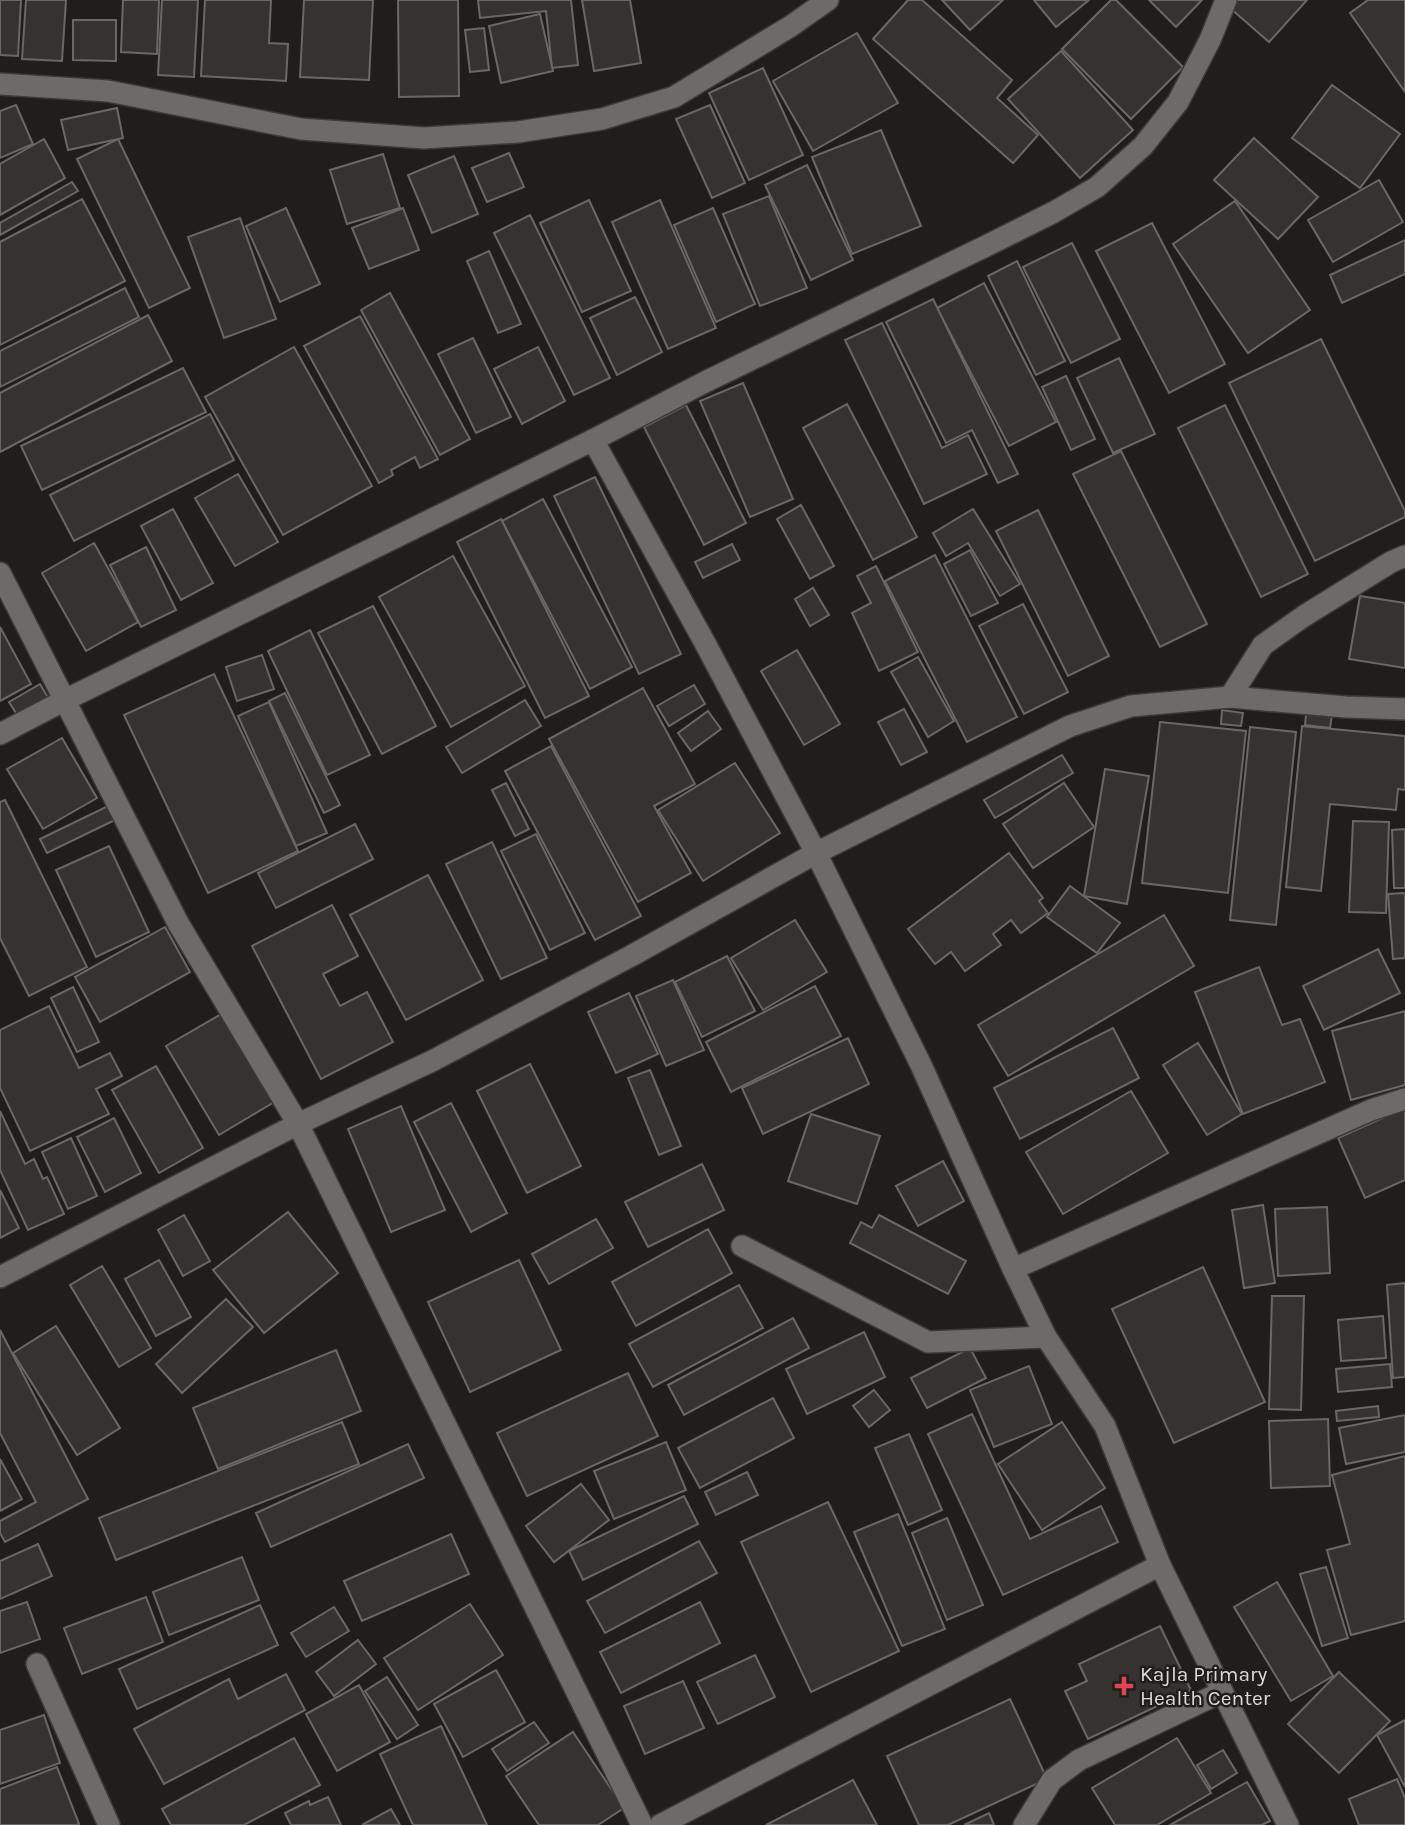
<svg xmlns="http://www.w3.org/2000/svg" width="1405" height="1825" viewBox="0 0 1405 1825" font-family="Karla,sans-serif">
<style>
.building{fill:#353230;stroke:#6a6865;stroke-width:2}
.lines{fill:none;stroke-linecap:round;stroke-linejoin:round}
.lane-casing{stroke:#3c3a39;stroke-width:24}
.street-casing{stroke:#3c3a39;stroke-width:24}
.lane{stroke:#6d6b69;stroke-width:21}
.street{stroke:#6d6b69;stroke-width:21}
.health-dot{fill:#e0444e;stroke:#201e1c;stroke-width:2.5}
.labels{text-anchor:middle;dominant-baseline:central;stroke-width:5;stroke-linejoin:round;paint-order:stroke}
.poi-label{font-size:21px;fill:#dbdad8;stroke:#201e1c;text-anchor:start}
</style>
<rect width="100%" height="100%" fill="#201e1c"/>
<g class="building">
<polygon points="0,0 21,0 18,56 0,55"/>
<polygon points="26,0 66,0 62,61 22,59"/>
<polygon points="123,0 159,0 157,54 121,52"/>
<polygon points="162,0 198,0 194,77 158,75"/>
<polygon points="205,0 271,0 269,43 288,44 286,81 201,76"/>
<polygon points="304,0 373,0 369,80 300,77"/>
<polygon points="398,0 458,0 459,96 399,97"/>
<polygon points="478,0 571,0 578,65 552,68 546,11 480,18"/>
<polygon points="582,0 630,0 641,63 594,71"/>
<polygon points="908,0 922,0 1012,80 997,98 1038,135 1013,163 873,39"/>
<polygon points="942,0 1003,0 970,30"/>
<polygon points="1034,0 1089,0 1056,27"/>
<polygon points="1111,0 1116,0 1183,67 1131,119 1062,49"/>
<polygon points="1149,0 1202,0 1176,27"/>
<polygon points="1237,0 1307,0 1269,42 1230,8"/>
<polygon points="1368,0 1405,0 1405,92 1350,13"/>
<polygon points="540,14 553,71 501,83 489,26"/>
<polygon points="73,20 116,20 116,61 73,60"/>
<polygon points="484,28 489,70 470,72 465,30"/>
<polygon points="857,33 898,103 813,151 773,81"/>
<polygon points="1061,51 1133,130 1080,178 1008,99"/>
<polygon points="763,68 803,155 749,180 709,93"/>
<polygon points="1332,85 1400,134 1360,188 1292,138"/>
<polygon points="16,105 33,144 0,158 0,111"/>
<polygon points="710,105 745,183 712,198 676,119"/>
<polygon points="117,108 123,138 68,150 61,120"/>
<polygon points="881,130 921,226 852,254 812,157"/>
<polygon points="1254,138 1318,197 1278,239 1214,180"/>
<polygon points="44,139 65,178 0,215 0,164"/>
<polygon points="118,139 190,288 149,308 77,159"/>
<polygon points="509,153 524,187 487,202 472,168"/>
<polygon points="383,154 400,208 347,224 330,170"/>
<polygon points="454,156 478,214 432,233 408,175"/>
<polygon points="807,165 853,260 811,280 765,185"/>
<polygon points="1379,180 1403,222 1333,262 1308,220"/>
<polygon points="72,182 78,191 0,235 0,223"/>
<polygon points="769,196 807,288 760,306 723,214"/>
<polygon points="82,199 125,281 0,345 0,242"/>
<polygon points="589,200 631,291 582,312 540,223"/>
<polygon points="660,200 716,328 668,349 612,222"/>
<polygon points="1235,201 1310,310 1248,353 1173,244"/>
<polygon points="286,208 320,284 280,302 246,226"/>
<polygon points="403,208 419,250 369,269 352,228"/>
<polygon points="713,208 755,304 716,322 674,225"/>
<polygon points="530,215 610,378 574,395 494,233"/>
<polygon points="240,218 276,319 224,338 188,237"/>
<polygon points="1152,223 1225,364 1169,393 1096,251"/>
<polygon points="1405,240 1405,274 1342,303 1330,275"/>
<polygon points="1072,243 1120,339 1071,363 1023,267"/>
<polygon points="489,251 521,324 498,333 467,261"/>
<polygon points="1017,261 1065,361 1036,375 988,276"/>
<polygon points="984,283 1056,422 1009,446 937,308"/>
<polygon points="125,288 139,317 0,387 0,351"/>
<polygon points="390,293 470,439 440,455 361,310"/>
<polygon points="635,297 662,352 617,375 590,318"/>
<polygon points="933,299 1018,474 998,483 972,430 946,443 886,322"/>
<polygon points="148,315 172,361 0,452 0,393"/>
<polygon points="360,316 438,459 420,468 415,457 391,470 393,475 379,483 304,346"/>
<polygon points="882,323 942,448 968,435 987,474 924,504 845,340"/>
<polygon points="473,338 511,417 476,433 438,354"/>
<polygon points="1321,339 1405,511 1405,517 1315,561 1229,383"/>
<polygon points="294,347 372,486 283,535 205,397"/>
<polygon points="538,347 565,401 522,424 494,369"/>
<polygon points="1119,358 1155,434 1113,453 1077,378"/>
<polygon points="183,368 206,412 42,490 21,446"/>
<polygon points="1066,376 1095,439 1071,450 1042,387"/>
<polygon points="743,383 793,499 750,517 700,401"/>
<polygon points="847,404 917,537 873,560 803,428"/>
<polygon points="686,405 746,523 704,545 644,427"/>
<polygon points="1225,405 1308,574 1261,597 1178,428"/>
<polygon points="210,414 234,460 74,541 50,495"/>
<polygon points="1121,451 1207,624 1160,647 1073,474"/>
<polygon points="238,474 278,542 235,566 195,498"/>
<polygon points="595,477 681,654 639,674 554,496"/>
<polygon points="543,499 632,667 590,689 502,521"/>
<polygon points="801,505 834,566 810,579 777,519"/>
<polygon points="173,509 213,583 181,600 141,526"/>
<polygon points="973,509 1020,584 1000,596 968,543 946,556 933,533"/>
<polygon points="1038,510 1109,656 1068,676 996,531"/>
<polygon points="501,519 589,696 545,718 457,542"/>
<polygon points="94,543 138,622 86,651 42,573"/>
<polygon points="732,544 740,560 703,578 695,562"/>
<polygon points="146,547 176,610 141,627 110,565"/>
<polygon points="970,550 998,603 971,616 944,564"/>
<polygon points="935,555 1017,717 967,742 885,581"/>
<polygon points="453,556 525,686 451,727 379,597"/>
<polygon points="876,566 918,652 879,671 852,613 871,603 857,576"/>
<polygon points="813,588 829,615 810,626 795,599"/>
<polygon points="1360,596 1405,603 1405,668 1349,659"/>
<polygon points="1023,604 1068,692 1024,714 979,626"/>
<polygon points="373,606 436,726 382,754 318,633"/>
<polygon points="0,627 31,684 0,701"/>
<polygon points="310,630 370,755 327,775 268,651"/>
<polygon points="797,650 840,724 804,745 761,671"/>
<polygon points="262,655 274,689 237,701 226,667"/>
<polygon points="918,657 954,721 928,737 891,672"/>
<polygon points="214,674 298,851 208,893 124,715"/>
<polygon points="40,684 50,701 19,718 9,702"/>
<polygon points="694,685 705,704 669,726 657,706"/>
<polygon points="643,688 695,784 654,806 691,873 638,902 549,739"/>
<polygon points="285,693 340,805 324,813 269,701"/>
<polygon points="525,700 541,726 462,773 446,747"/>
<polygon points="269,702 327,833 296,846 238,716"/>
<polygon points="1307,705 1333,708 1330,728 1305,725"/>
<polygon points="904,709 927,752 901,765 878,722"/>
<polygon points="1222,710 1243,713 1241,726 1221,724"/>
<polygon points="708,711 721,729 691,751 678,733"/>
<polygon points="1160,722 1246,731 1228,893 1142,883"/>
<polygon points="1302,726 1405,736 1405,790 1398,789 1396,810 1330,804 1321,891 1286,887"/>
<polygon points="1250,727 1296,732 1276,925 1230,920"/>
<polygon points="62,738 97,798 43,829 7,769"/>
<polygon points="551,746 641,916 595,940 505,771"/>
<polygon points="1062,755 1073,773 995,818 984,800"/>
<polygon points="735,763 780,833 703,881 658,810"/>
<polygon points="1105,769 1149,776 1127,904 1084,896"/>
<polygon points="506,783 529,829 515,836 492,790"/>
<polygon points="1064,783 1094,827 1033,868 1003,824"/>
<polygon points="5,800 87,967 29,996 0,938 0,802"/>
<polygon points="108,806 115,820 47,853 40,839"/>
<polygon points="1353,821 1389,822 1386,913 1349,912"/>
<polygon points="355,824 373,859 276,908 258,873"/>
<polygon points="1405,829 1405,888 1394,888 1392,830"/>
<polygon points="536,834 585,933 550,950 501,851"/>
<polygon points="492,842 547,958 501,979 446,864"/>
<polygon points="109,846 149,932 96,957 56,870"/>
<polygon points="1009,853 1043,898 1039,901 1048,913 1021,933 1011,920 993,934 1001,945 965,971 951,952 935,964 908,929"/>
<polygon points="428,875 483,980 406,1020 350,915"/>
<polygon points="1070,886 1120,923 1097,953 1047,917"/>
<polygon points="1405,893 1405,958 1393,959 1388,894"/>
<polygon points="332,905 358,956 323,974 340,1006 367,992 393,1042 321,1079 252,946"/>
<polygon points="1164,915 1194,966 1008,1076 978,1025"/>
<polygon points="795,920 827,972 763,1010 731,958"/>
<polygon points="165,927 190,972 100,1022 75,977"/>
<polygon points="1378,949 1400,993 1324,1030 1303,986"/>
<polygon points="727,956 755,1011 702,1037 675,982"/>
<polygon points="1259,967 1282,1025 1300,1019 1325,1082 1243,1114 1195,992"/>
<polygon points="673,980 704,1050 666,1066 636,996"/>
<polygon points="815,986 841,1036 731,1092 706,1042"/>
<polygon points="73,987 99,1042 77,1052 51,998"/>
<polygon points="629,993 658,1054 616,1073 588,1012"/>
<polygon points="49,1006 79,1068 110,1053 122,1076 96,1089 109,1114 30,1151 0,1088 0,1030"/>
<polygon points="1405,1011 1405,1085 1351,1100 1332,1031"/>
<polygon points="223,1013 276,1101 219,1135 166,1046"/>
<polygon points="1113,1028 1139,1078 1020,1139 994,1088"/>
<polygon points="848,1038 869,1084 763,1134 742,1088"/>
<polygon points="1198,1043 1242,1114 1207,1135 1163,1065"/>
<polygon points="530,1064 581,1166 527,1193 477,1091"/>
<polygon points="156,1066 203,1148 159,1173 112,1090"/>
<polygon points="650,1070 681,1146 659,1155 628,1078"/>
<polygon points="1131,1091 1168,1153 1063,1214 1026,1152"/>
<polygon points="451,1103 507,1213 471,1232 414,1122"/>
<polygon points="401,1106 445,1210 391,1232 348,1129"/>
<polygon points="1405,1108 1405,1180 1365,1198 1338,1138"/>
<polygon points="0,1111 25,1164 34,1159 43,1179 47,1177 64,1214 28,1230 0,1170"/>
<polygon points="811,1114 880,1136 857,1204 788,1181"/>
<polygon points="114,1118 141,1173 105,1192 77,1137"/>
<polygon points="71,1138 97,1196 68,1209 42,1152"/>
<polygon points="943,1161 964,1201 918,1226 896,1186"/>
<polygon points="702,1164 724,1210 648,1247 625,1202"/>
<polygon points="0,1190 19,1228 0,1238"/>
<polygon points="1263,1205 1275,1283 1244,1288 1232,1210"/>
<polygon points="1327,1207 1330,1273 1278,1276 1275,1209"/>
<polygon points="288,1212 338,1273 264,1333 213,1270"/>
<polygon points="184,1215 210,1261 183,1276 158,1230"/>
<polygon points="879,1215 966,1261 948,1294 850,1243 861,1222 872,1228"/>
<polygon points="596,1219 613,1248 549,1284 532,1254"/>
<polygon points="708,1229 732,1273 636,1326 612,1282"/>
<polygon points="159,1260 191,1317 156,1336 125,1279"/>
<polygon points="519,1260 561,1350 470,1392 428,1302"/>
<polygon points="102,1266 151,1348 119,1367 70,1285"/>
<polygon points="1203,1267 1265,1402 1174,1443 1112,1309"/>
<polygon points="1405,1283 1405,1377 1393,1378 1387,1285"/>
<polygon points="739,1285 763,1328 653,1387 629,1344"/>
<polygon points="1272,1296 1304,1296 1301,1410 1269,1409"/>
<polygon points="226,1299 253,1327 182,1393 156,1364"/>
<polygon points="1383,1316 1386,1358 1341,1361 1338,1320"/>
<polygon points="793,1318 809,1348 684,1415 668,1385"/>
<polygon points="56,1326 120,1428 77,1455 13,1353"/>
<polygon points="0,1330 88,1499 5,1542 0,1533 0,1521 36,1502 0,1433"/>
<polygon points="864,1332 885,1377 807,1414 786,1369"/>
<polygon points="970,1348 986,1378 927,1408 911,1378"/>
<polygon points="336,1350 361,1411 218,1469 193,1408"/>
<polygon points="1390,1364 1392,1387 1338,1392 1336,1369"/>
<polygon points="1029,1366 1052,1424 994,1447 970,1390"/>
<polygon points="628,1373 658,1436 527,1496 497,1433"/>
<polygon points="874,1390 890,1410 869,1427 853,1406"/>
<polygon points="773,1398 794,1438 700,1488 678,1448"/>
<polygon points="1378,1406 1379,1417 1337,1421 1336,1411"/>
<polygon points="972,1414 1030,1539 1101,1506 1118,1542 1003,1595 928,1434"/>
<polygon points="1405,1415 1405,1452 1346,1464 1339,1428"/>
<polygon points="1328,1419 1330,1486 1271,1488 1269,1421"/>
<polygon points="342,1422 359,1464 116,1560 99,1518"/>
<polygon points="1062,1422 1105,1488 1042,1530 998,1464"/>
<polygon points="909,1434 942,1510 908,1525 875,1448"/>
<polygon points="666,1442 686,1490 614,1519 594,1471"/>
<polygon points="408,1444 424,1478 271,1547 256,1513"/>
<polygon points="1405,1456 1405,1621 1351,1635 1327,1550 1350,1544 1332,1475"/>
<polygon points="0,1459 22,1499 0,1511"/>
<polygon points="747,1472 758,1495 716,1515 705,1492"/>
<polygon points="581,1484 609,1520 554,1562 526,1526"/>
<polygon points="684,1496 698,1524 583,1580 569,1551"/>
<polygon points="828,1502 899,1651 811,1692 741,1542"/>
<polygon points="898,1514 945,1629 902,1646 854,1532"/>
<polygon points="947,1518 983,1605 947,1620 912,1533"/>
<polygon points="451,1534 469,1574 362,1621 344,1581"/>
<polygon points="699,1541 717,1573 605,1633 587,1601"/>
<polygon points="38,1544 52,1576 0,1599 0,1561"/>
<polygon points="242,1557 259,1600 169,1635 153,1592"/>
<polygon points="1326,1567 1348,1638 1322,1646 1300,1574"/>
<polygon points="1277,1582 1333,1676 1291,1701 1234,1607"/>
<polygon points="146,1597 163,1642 82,1674 64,1628"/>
<polygon points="27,1602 40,1639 0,1653 0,1611"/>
<polygon points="700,1602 720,1643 621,1693 600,1652"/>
<polygon points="470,1604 503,1655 418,1710 384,1658"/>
<polygon points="260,1605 278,1645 137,1709 119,1669"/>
<polygon points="334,1607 349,1631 306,1657 291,1633"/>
<polygon points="1160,1626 1191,1690 1088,1739 1065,1691 1087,1681 1079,1664"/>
<polygon points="358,1640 376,1664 334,1696 316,1672"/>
<polygon points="755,1655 775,1697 718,1724 697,1682"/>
<polygon points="496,1670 525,1722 463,1757 434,1704"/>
<polygon points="1339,1672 1390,1721 1339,1773 1288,1724"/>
<polygon points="286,1674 305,1710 164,1784 134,1729 229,1679 238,1699"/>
<polygon points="387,1677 418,1725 397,1739 365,1691"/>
<polygon points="683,1681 704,1728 645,1754 624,1706"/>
<polygon points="359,1685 390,1742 337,1771 306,1714"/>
<polygon points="1010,1699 1047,1779 948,1825 919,1825 887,1756"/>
<polygon points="44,1715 60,1763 0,1784 0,1730"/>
<polygon points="1405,1720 1405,1787 1377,1735"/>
<polygon points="534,1722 549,1743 507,1771 492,1749"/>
<polygon points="441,1726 487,1825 413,1825 380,1754"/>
<polygon points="573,1732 624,1808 598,1825 539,1825 506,1776"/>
<polygon points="294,1738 320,1785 244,1825 171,1825 162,1809"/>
<polygon points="1177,1738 1211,1793 1157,1825 1115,1825 1092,1788"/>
<polygon points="1223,1750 1237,1773 1211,1789 1197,1765"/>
<polygon points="57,1767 79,1824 76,1825 0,1825 0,1789"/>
<polygon points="1397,1779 1405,1798 1405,1825 1359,1825 1349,1799"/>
<polygon points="853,1780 877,1825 766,1825"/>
<polygon points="1247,1782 1270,1821 1262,1825 1170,1825"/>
<polygon points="328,1797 341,1825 291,1825 285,1813 309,1801 310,1805"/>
<polygon points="391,1809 400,1825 362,1825"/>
<polygon points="989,1813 994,1825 964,1825"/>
</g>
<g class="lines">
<g class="lane-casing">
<polyline id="lane" points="1024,1825 1052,1780 1079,1760 1222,1692"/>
</g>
<g class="street-casing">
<g id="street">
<polyline points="0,84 108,91 301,129 424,138 518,132 602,119 674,97 791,26 828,0"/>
<polyline points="593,440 705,643 816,853 921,1065 1013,1269 1046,1337 1105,1426 1160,1565 1288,1825"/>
<polyline points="0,573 178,923 298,1124 642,1825"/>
<polyline points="1230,697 1263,645 1304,616 1391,562 1405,556"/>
<polyline points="0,734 65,700 593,440 707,381 984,247 1054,212 1097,187 1143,146 1178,102 1210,40 1226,0"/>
<polyline points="742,1246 928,1342 1046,1337"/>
<polyline points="1013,1269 1371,1110 1405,1099"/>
<polyline points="0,1277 298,1124 432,1061 631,956 816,853 1070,726 1131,706 1230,697 1346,707 1405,709"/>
<polyline points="37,1664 109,1825"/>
<polyline points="660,1825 1160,1565"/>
</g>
</g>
<use href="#lane" class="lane"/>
<use href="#street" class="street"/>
</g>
<path class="health-dot" d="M1120.5 1675.5h7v7h7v7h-7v7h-7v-7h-7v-7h7z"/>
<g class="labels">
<g class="poi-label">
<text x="1140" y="1674">Kajla Primary<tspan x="1140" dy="24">Health Center</tspan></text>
</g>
</g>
</svg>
